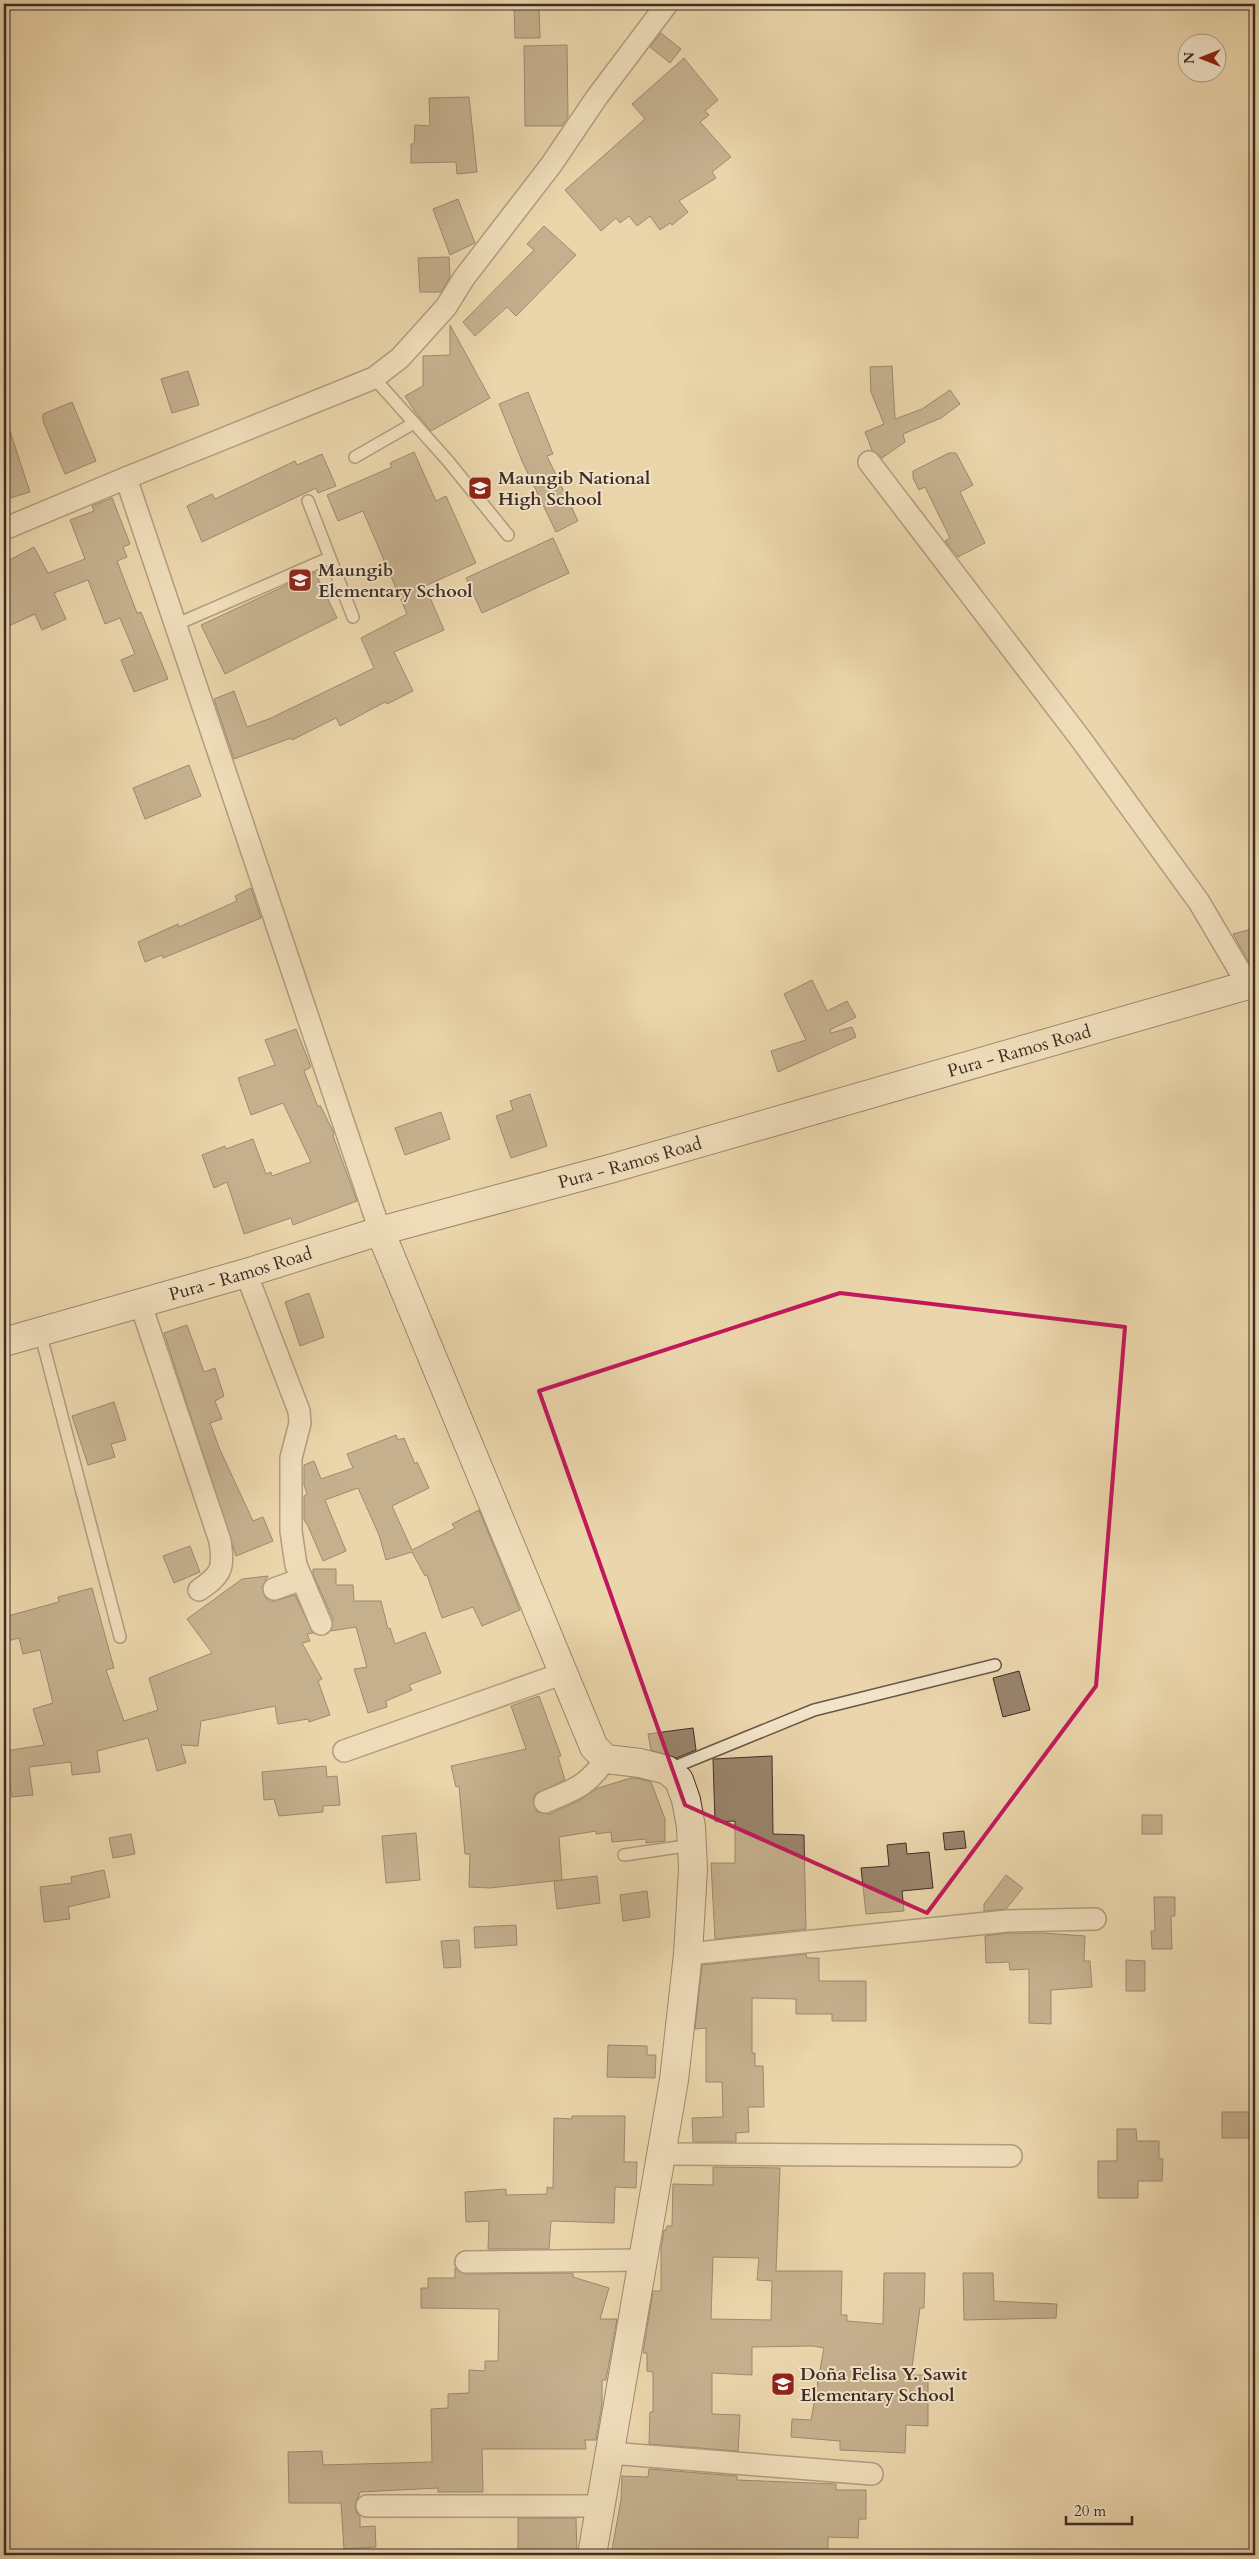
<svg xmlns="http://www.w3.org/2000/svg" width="1259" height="2559" viewBox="0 0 1259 2559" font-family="Cardo,serif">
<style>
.building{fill:#98846c;stroke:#3e2d26;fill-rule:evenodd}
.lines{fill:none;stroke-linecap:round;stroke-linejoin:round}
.lane-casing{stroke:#695748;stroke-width:14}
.street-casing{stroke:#695748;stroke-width:24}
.secondary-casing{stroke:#3e2d26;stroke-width:30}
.lane{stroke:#f2e4c9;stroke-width:11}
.street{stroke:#f2e4c9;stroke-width:21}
.secondary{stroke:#f2e4c9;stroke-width:28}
.marked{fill:none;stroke:#c2185b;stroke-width:4;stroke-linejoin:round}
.labels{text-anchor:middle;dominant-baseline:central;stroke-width:4;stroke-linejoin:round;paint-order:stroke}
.poi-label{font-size:18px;font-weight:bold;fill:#3e2d26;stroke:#f2e4c9;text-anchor:start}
.street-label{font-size:18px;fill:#3e2d26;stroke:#f2e4c9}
</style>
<rect width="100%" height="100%" fill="#ebd5ac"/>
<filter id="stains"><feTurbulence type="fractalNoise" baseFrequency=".004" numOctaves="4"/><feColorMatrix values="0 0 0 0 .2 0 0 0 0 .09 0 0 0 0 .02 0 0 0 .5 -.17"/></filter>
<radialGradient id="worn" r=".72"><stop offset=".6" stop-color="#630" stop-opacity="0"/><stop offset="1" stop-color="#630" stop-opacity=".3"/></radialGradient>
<g class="building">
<polygon points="539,6 540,38 515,38 514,7"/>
<polygon points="661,33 681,49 670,63 650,47"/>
<polygon points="567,45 568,117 562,126 525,126 524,46"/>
<polygon points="684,58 718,100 705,111 709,115 700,122 731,157 712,172 716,178 679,201 688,212 672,225 670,223 660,230 650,216 637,226 629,216 620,223 616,218 601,231 565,190 645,119 632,104"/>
<polygon points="469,97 477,172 457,174 456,162 411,163 411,144 414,144 415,125 430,126 429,98"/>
<polygon points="458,199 475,243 450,255 433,209"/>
<polygon points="544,226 576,255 516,316 507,307 475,336 463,322 534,250 527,244"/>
<polygon points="449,257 450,277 441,292 420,292 418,258"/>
<polygon points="450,325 490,398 431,431 415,412 405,396 423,386 423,356 450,355"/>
<polygon points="892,366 895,419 922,409 950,390 960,404 941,418 903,434 905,442 882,458 872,450 865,432 884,424 871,392 870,367"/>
<polygon points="188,371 199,405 172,413 161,379"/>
<polygon points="528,392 553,454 547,456 578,521 556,532 522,461 499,404"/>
<polygon points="72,402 96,461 65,474 43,421 43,414"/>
<polygon points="4,422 7,422 30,492 4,500"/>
<polygon points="414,452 436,501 446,496 476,563 425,586 444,630 394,652 413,691 387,704 385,702 340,726 336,718 292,740 291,738 234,759 214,699 234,691 247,727 271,718 374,668 361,638 407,614 363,511 338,521 327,495 392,467 390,463"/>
<polygon points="949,453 956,453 973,485 960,492 985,543 958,557 945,541 950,538 925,487 919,490 913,478 913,471"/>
<polygon points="322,454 336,486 318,493 316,488 202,542 187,506 212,494 215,499 295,461 297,465"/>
<polygon points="112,498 130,544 123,547 127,557 117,561 137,613 141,612 168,679 134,692 121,660 135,654 120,618 105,624 88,580 54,593 66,619 42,630 35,614 4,628 4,563 34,547 48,573 85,559 70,520 94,511 92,506"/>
<polygon points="553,538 569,573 482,613 466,578"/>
<polygon points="315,572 337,618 225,674 201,625"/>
<polygon points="189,765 201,796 145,819 133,788"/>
<polygon points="251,888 261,918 163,958 162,955 145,962 138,942 178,924 179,927 237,901 235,896"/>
<polygon points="1255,928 1255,968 1252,968 1233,934"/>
<polygon points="812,980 827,1011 847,1001 856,1017 830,1030 831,1033 852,1027 856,1037 778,1072 771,1051 806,1040 784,994"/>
<polygon points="296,1029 311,1067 304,1071 318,1107 320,1105 334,1133 333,1136 357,1201 293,1225 291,1218 244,1234 227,1182 214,1188 202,1155 225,1146 226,1149 253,1139 266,1174 271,1172 272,1176 311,1162 283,1103 251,1115 238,1078 275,1065 265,1040"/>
<polygon points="530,1094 547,1146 511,1158 496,1116 513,1110 510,1101"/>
<polygon points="441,1112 450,1139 405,1155 395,1128"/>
<polygon points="309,1293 324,1337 300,1346 285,1302"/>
<polygon points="187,1325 204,1372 215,1368 224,1396 215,1401 222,1419 210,1423 220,1450 253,1521 263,1517 273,1541 236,1556 164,1333"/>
<polygon points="114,1402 126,1440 111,1444 115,1457 88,1465 72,1416"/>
<polygon points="396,1435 398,1440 404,1438 415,1464 417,1462 429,1488 392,1506 412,1550 455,1528 452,1524 479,1510 520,1610 482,1626 473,1607 442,1618 427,1575 425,1576 412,1552 386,1560 379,1535 358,1488 325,1500 346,1551 323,1561 308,1526 304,1520 304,1496 307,1494 304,1485 304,1465 314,1461 321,1479 353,1468 347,1454"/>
<polygon points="190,1546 200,1572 174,1583 163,1556"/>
<polygon points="313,1569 336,1569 336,1585 353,1585 354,1601 381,1601 388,1629 390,1628 395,1644 425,1632 441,1673 409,1685 412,1690 386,1701 387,1707 368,1713 354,1669 367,1667 356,1627 331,1631 333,1619 313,1574"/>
<polygon points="268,1576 262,1587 266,1598 271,1602 295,1595 313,1633 307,1634 310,1641 302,1643 322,1679 318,1681 330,1715 309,1722 308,1719 278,1724 275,1706 201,1721 198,1746 181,1745 186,1763 157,1771 148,1738 97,1751 100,1772 72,1775 71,1762 29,1767 33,1795 12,1797 5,1751 44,1745 33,1709 53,1703 40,1650 23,1654 19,1638 4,1642 4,1617 59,1602 58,1597 92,1588 114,1668 106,1670 124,1721 158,1710 149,1678 212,1653 187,1619 242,1579"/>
<polygon points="1019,1671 1030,1710 1003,1717 993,1678"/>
<polygon points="539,1696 561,1756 558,1757 565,1780 535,1794 533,1801 537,1812 550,1814 578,1801 598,1788 631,1778 637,1778 651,1782 665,1819 665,1841 646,1843 646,1839 612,1842 611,1832 596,1834 596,1831 559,1837 562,1880 490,1888 469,1887 470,1854 465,1854 459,1786 456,1787 451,1766 526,1749 511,1706"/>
<polygon points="693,1728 696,1750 676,1758 651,1750 648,1734"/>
<polygon points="772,1756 773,1834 804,1835 806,1929 715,1939 711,1863 735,1863 735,1821 715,1822 713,1759"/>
<polygon points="326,1766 327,1777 337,1776 340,1805 323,1806 323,1812 279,1816 274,1799 264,1800 262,1772"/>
<rect x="1142" y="1815" width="20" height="19"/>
<polygon points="964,1831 966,1848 945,1850 943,1833"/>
<polygon points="416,1833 420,1880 386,1883 382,1836"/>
<polygon points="131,1834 135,1854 113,1858 109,1838"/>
<polygon points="906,1843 907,1854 929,1852 933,1888 902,1891 904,1911 866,1914 861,1868 889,1866 887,1845"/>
<polygon points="104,1870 110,1897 68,1907 70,1919 44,1922 40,1887 72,1883 71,1877"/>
<polygon points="1006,1875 1023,1888 1006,1909 984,1911 984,1904"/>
<polygon points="597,1876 600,1903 557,1909 554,1881"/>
<polygon points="647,1891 650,1917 623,1921 620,1895"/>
<polygon points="1154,1897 1175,1897 1175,1916 1171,1916 1172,1949 1152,1949 1151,1931 1155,1931"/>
<polygon points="516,1925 517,1945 475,1948 474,1927"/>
<polygon points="1008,1933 1044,1933 1085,1936 1084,1961 1090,1961 1092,1987 1051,1990 1051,2024 1029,2023 1029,1969 1010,1970 1009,1962 986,1963 985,1936"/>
<polygon points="459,1940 461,1967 444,1968 441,1941"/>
<polygon points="806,1954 807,1958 819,1958 819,1981 866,1981 866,2021 832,2021 832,2014 796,2014 796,1999 752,1998 752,2053 755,2053 755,2066 763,2066 764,2107 748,2107 749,2132 736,2133 736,2142 693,2142 692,2118 723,2117 722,2082 706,2082 706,2028 695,2029 702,1965"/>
<polygon points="1126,1960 1145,1961 1145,1991 1126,1991"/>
<polygon points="608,2045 647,2046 647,2055 656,2055 655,2078 607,2077"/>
<rect x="1222" y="2112" width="30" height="26"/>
<polygon points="572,2116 625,2116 624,2162 637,2162 636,2188 615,2187 614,2223 551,2221 549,2249 488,2249 489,2221 466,2222 465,2192 506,2189 506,2195 547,2194 547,2187 553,2188 554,2118 572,2119"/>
<polygon points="1117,2129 1136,2129 1137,2141 1159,2141 1159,2158 1163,2159 1162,2181 1138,2181 1138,2198 1098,2198 1098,2161 1117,2161"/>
<path d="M713,2167L780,2168L776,2271H842L841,2315H847V2321L883,2324L884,2273H925L924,2308H920L911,2375H928V2426L906,2425L905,2453L840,2450V2441L791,2437L792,2419L811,2420L824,2348L813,2346L752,2347V2375L712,2373V2414L740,2415L738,2451L649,2444L650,2412H653V2372L647,2371V2353H643L653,2291H661V2249L664,2230H666L667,2226H672L673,2184L713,2185ZM713,2257L759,2258L757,2280L772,2281L771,2320L711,2319Z"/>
<polygon points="455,2268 466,2274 573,2273 573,2277 609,2288 600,2319 617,2319 606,2380 602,2380 602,2404 596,2440 585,2440 586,2449 482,2449 483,2492 438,2492 438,2488 360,2492 355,2506 356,2512 360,2517 360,2527 375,2526 376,2547 344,2549 341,2503 289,2503 288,2452 322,2451 323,2465 432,2462 431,2409 448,2408 448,2394 469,2393 469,2370 485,2371 485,2361 498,2361 499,2309 421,2308 421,2288 428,2288 428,2278 455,2278"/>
<polygon points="963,2273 993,2273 994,2301 1057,2304 1056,2318 964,2320"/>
<polygon points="649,2469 737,2476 737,2480 836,2484 836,2490 866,2490 866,2519 859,2519 858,2538 828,2537 828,2551 736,2550 736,2552 726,2552 726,2555 611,2555 621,2500 622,2476 648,2477"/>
<polygon points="518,2518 576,2518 577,2554 518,2555"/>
</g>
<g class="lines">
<g class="lane-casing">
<g id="lane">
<polyline points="374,378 448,461 508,535"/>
<polyline points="355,457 414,423"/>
<polyline points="308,501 353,617"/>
<polyline points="175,625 329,558"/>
<polyline points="40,1332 120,1637"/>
<polyline points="667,1770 814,1710 995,1665"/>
<polyline points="624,1855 692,1845"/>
</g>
</g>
<g class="street-casing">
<g id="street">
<polyline points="869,462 1080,738 1199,902 1248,985"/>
<polyline points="126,478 380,1231"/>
<polyline points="4,529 126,478 374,378 400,358 446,307 464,278 551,165 597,97 667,4"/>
<polyline points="246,1273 299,1411 300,1423 291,1458 291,1531 296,1565 321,1624"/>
<path d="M140,1302L220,1541C224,1569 222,1574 199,1590"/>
<polyline points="274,1589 302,1579"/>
<polyline points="344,1751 564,1673"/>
<path d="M545,1802C575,1789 586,1787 606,1759"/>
<polyline points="688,1954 1007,1921 1095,1919"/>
<polyline points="661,2154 1011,2156"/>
<polyline points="466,2262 642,2260"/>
<polyline points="610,2453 872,2474"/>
<polyline points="367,2506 601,2506"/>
</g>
</g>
<g class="secondary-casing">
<g id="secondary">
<polyline points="380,1231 594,1747 606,1759 640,1763 667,1770 679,1780 686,1800 691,1827 693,1869 688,1954 674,2080 592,2555"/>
<path id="s1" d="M4,1342L246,1273L380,1231L613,1168L1255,983"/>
</g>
</g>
<use href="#lane" class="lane"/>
<use href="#street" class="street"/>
<use href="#secondary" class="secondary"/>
</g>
<path d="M0 0H1259V2559H0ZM840,1293L1125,1327L1096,1686L927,1913L685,1805L539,1391Z" fill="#ebd5ac" fill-opacity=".55" fill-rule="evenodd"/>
<path class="marked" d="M840,1293L1125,1327L1096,1686L927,1913L685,1805L539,1391Z"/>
<defs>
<g id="school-square" transform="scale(1.25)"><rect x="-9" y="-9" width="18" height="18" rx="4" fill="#8f2418" stroke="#f2e4c9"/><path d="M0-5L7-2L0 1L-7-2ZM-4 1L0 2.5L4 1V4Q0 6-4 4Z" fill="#fff"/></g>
</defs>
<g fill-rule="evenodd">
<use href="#school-square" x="480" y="488"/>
<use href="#school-square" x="300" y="580"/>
<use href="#school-square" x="783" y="2384"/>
</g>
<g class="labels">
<g class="poi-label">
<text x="498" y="478">Maungib National<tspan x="498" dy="21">High School</tspan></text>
<text x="318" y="570">Maungib<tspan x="318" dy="21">Elementary School</tspan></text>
<text x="800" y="2374">Doña Felisa Y. Sawit<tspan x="800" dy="21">Elementary School</tspan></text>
</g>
<g class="street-label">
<text stroke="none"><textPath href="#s1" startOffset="1056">Pura - Ramos Road</textPath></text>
<text stroke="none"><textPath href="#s1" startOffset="651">Pura - Ramos Road</textPath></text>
<text stroke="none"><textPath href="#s1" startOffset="246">Pura - Ramos Road</textPath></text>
</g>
</g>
<rect width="1259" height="2559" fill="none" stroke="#ebd5ac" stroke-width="20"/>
<rect x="5" y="5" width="1249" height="2549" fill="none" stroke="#3e2d26" stroke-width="2.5"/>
<rect x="10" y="10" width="1239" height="2539" fill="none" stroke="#3e2d26"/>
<g transform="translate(1202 58) rotate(270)"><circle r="24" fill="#f2e4c9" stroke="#aa9b88"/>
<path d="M0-4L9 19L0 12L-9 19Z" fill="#8f2418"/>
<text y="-8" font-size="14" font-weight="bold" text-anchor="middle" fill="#3e2d26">N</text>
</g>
<path d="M1066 2516v8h66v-8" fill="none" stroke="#3e2d26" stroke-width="2.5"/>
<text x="1074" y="2516" font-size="15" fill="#3e2d26" stroke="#f2e4c9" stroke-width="4" paint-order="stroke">20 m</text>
<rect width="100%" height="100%" filter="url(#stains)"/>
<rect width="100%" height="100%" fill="url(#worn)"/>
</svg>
